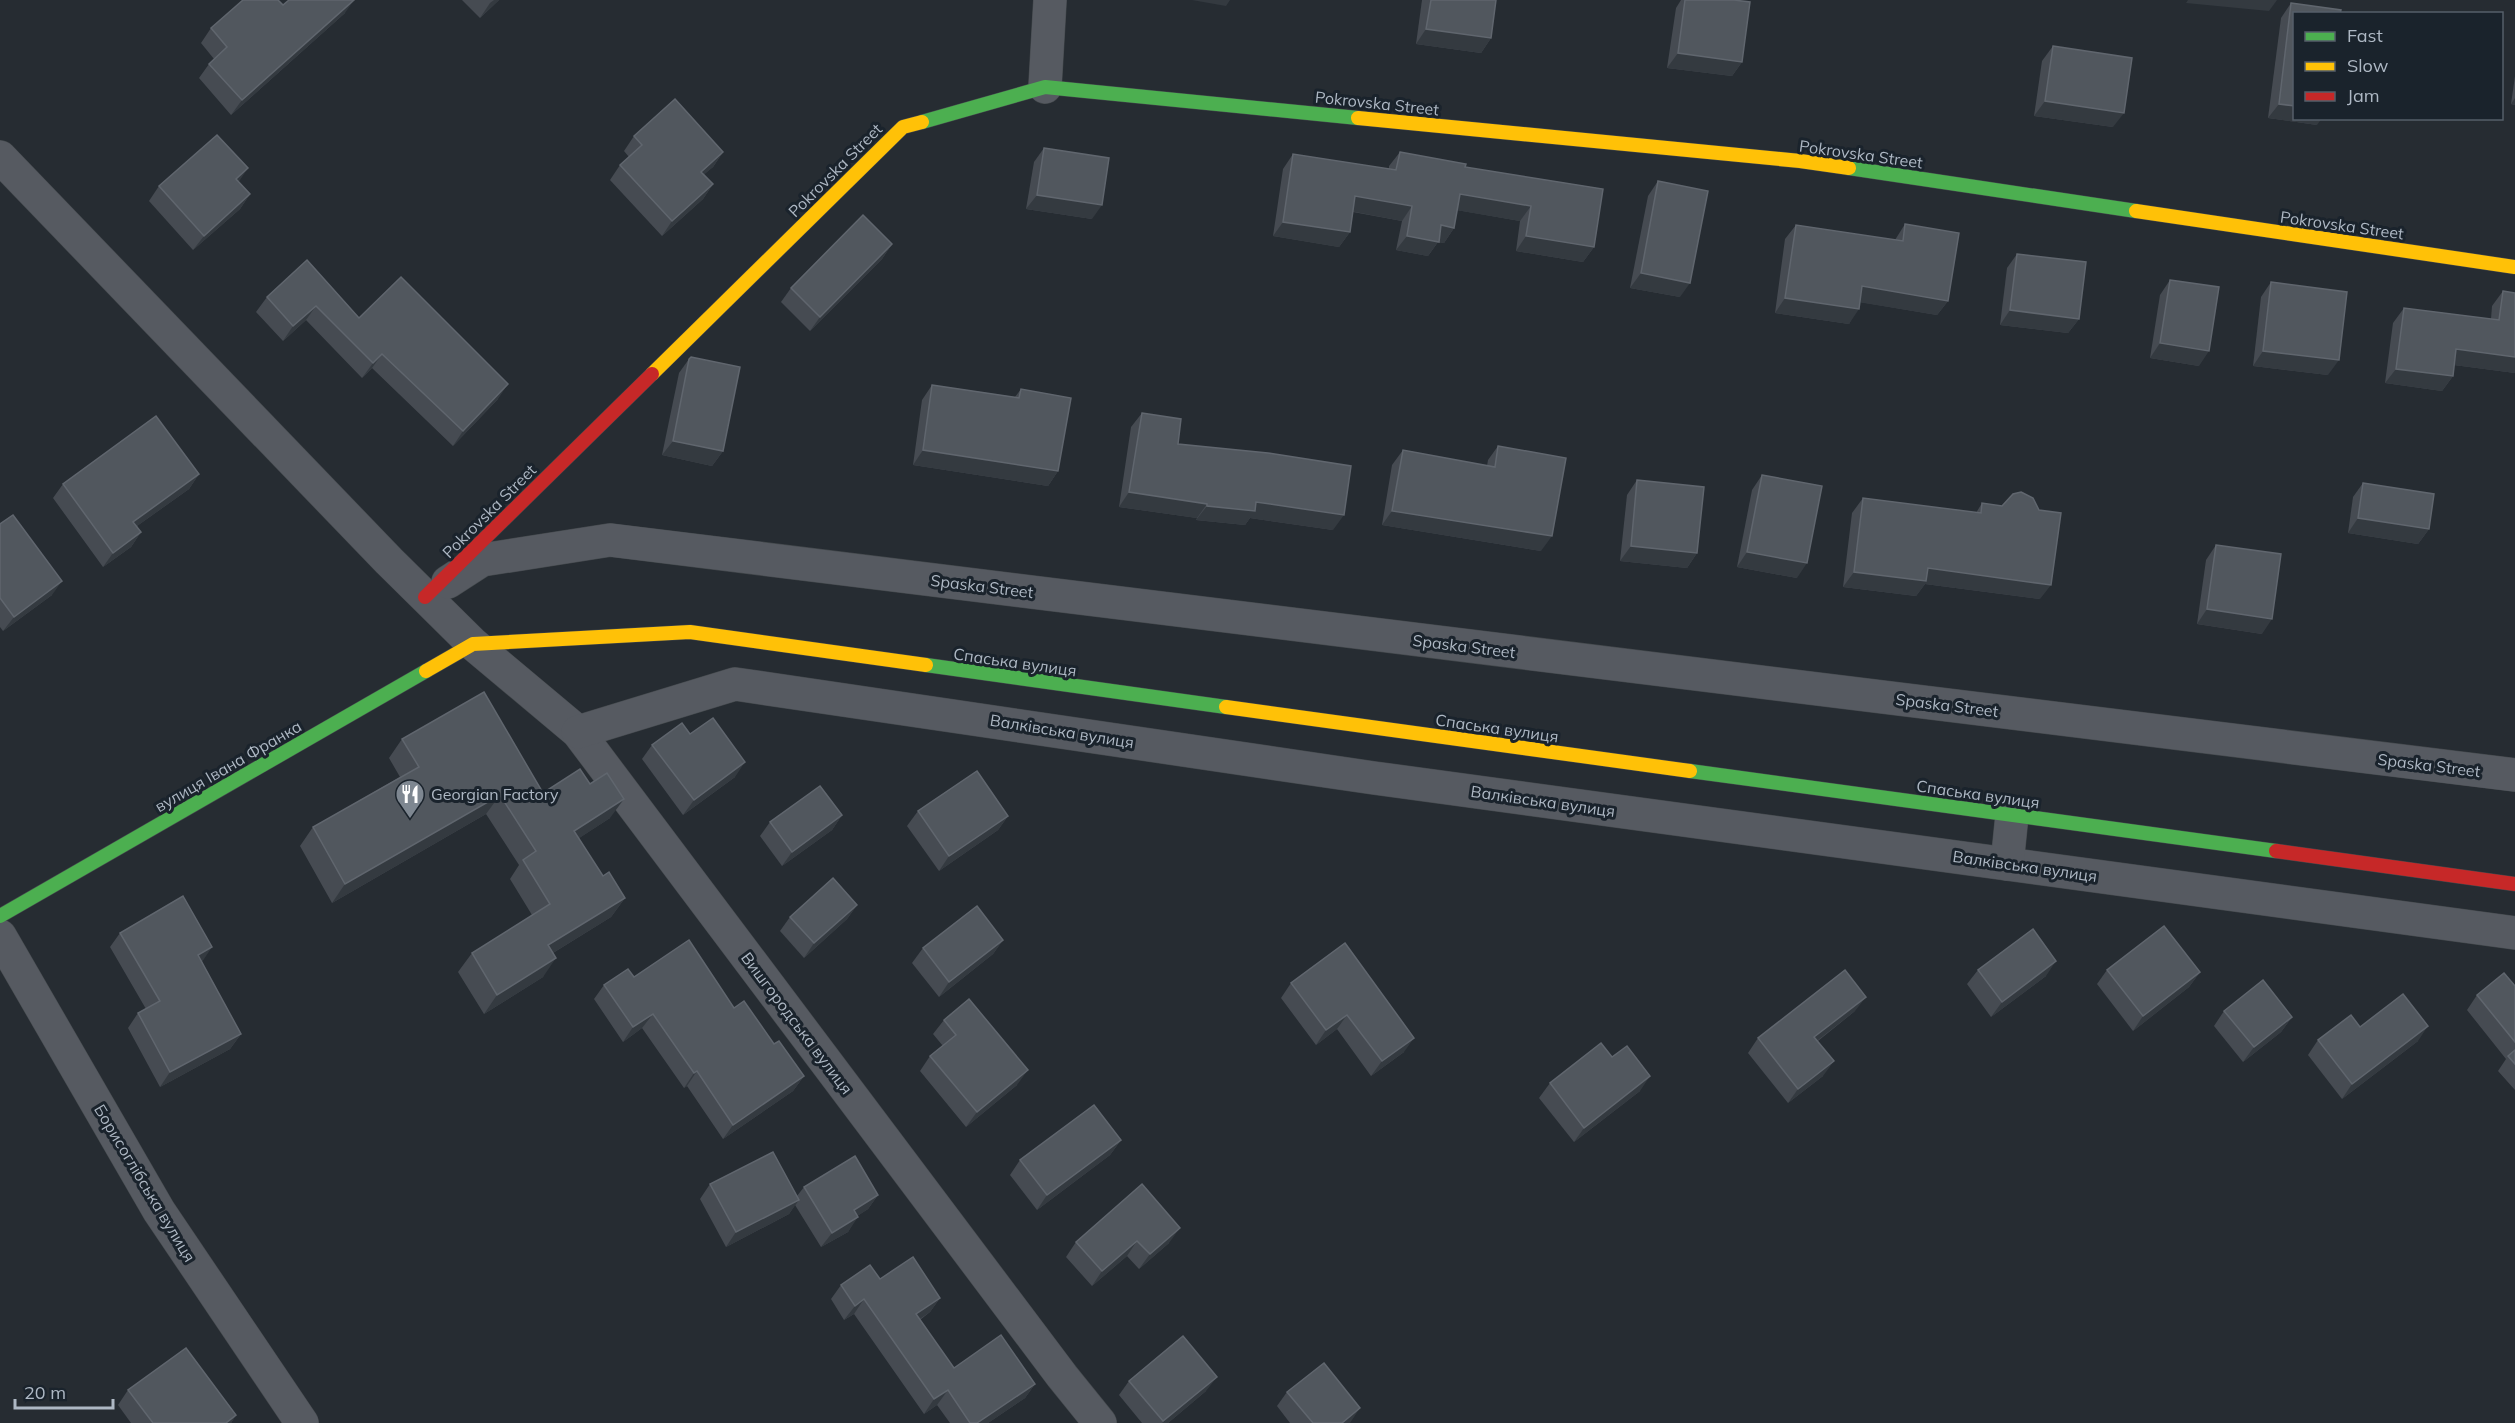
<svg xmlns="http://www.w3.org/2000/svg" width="2515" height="1423" viewBox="0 0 2515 1423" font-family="Mulish,sans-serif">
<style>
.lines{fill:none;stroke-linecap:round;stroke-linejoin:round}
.street-casing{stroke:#43484c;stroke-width:34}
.fast-casing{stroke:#43484c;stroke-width:15}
.slow-casing{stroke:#43484c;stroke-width:15}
.jam-casing{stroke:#43484c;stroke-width:15}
.street{stroke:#565a61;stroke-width:33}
.fast{stroke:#4caf50;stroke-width:14}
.slow{stroke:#ffc107;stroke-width:14}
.jam{stroke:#c62828;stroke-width:14}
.wall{fill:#464b52}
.shaded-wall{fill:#343a40}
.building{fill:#51575e;stroke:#60666e;stroke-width:1.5}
.labels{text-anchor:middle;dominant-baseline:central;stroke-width:6;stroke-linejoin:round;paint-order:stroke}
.street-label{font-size:16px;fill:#aeb8c4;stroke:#1a232c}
.poi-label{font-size:16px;fill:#aeb8c4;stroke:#1a232c;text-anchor:start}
</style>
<rect width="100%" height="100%" fill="#262c32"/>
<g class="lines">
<g class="street-casing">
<g id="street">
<polyline points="1045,87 1050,0"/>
<polyline points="0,157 389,561 473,644 578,732 1062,1376 1100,1423"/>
<polyline points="448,582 482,560 610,540 2515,775"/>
<polyline points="578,732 735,684 1374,778 2515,933"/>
<polyline points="2007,864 2012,815"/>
<polyline points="0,936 159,1211 302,1423"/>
</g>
</g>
<g class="fast-casing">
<g id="fast">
<polyline points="922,122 1045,87 1358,118"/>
<polyline points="1849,168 2136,211"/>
<polyline points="926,665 1226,707"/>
<polyline points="1690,771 2276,851"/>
<polyline points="0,916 426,671"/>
</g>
</g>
<g class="slow-casing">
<g id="slow">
<polyline points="1358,118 1800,161 1849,168"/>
<polyline points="2136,211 2515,267"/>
<polyline points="652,374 903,127 922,122"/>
<polyline points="426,671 473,644 690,632 926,665"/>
<polyline points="1226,707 1690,771"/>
</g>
</g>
<g class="jam-casing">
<g id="jam">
<polyline points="425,597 652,374"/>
<polyline points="2276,851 2515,884"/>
</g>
</g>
<use href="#street" class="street"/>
<use href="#fast" class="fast"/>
<use href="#slow" class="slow"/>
<use href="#jam" class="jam"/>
</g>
<g class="wall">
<polygon points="462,0 499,0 480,18"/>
<polygon points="1422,0 1496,0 1491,38 1481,53 1416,44"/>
<polygon points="1681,0 1734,0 1742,62 1732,76 1667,68 1676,8"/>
<polygon points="2291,3 2317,125 2268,118 2281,18"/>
<polygon points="283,5 345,13 231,115 199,78 209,64 214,59 201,43 211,28"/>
<polygon points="2053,46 2113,127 2034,116 2042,61"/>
<polygon points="2515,76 2515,105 2511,104"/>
<polygon points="634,136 723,152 713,167 704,174 713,184 703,199 662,236 610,180 620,165 629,157 624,151"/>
<polygon points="1044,148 1092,219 1026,209 1034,162"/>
<polygon points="1400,152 1465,167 1603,189 1594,247 1583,262 1516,251 1520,221 1457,210 1454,228 1444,243 1438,242 1428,256 1396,250 1402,221 1353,212 1350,232 1339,247 1273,236 1283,169 1293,154 1389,169 1389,166"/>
<polygon points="1658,181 1680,297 1630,288 1648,196"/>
<polygon points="239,182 250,194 240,209 193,250 149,201 159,186"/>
<polygon points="1905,224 1948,301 1937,315 1860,302 1849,324 1775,313 1785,239 1796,225 1895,240"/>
<polygon points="892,244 882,259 810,331 781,302 791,288"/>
<polygon points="2017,254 2079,319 2068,333 2000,325 2007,268"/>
<polygon points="307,260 359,318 498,399 453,446 372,368 362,378 306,320 283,341 256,312 267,297"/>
<polygon points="2170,280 2199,366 2150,358 2160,295"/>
<polygon points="2271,282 2328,375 2253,366 2261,297"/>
<polygon points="2503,291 2515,373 2454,365 2453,376 2442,391 2385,383 2393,323 2404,308 2491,319 2492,306"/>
<polygon points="689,359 723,451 712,466 662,455 679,373"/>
<polygon points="932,385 1015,397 1021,389 1058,471 1048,486 913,465 922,400"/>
<polygon points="1142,413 1178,444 1333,530 1250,518 1245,525 1196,520 1197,518 1119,507 1131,427"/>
<polygon points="1498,446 1541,551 1382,525 1392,465 1403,450 1487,466 1488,460"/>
<polygon points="199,474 189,489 137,526 141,532 131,547 103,567 53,498 63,484"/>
<polygon points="1762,475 1797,578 1737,567 1752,490"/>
<polygon points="1637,480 1697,553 1687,568 1620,561 1627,495"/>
<polygon points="2363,483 2429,529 2418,544 2348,533 2353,497"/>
<polygon points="1863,498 1976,513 1982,503 2040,599 1925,584 1916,596 1843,587 1852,513"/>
<polygon points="0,524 52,595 3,631 0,627"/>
<polygon points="2216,545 2262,634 2197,624 2206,560"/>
<polygon points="690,734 735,777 683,815 642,759 652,745"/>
<polygon points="402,739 610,818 579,838 603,876 625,898 611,917 553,953 543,977 484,1014 458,972 472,953 532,915 510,879 519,865 486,814 332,903 300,846 313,827 400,777 389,758"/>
<polygon points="918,811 1008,816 998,830 939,871 907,826"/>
<polygon points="842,815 832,830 782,866 760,836 770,822"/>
<polygon points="857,905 847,919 804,958 780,931 790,917"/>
<polygon points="120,933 202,962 241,1034 230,1049 160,1087 128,1028 138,1013 146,1009 110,947"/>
<polygon points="1003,940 993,954 939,997 912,963 923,948"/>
<polygon points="1345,943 1404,1052 1371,1076 1337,1029 1316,1045 1281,998 1291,983"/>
<polygon points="1978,970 2046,976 1991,1017 1967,984"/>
<polygon points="2107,970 2200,972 2189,987 2133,1031 2097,984"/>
<polygon points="634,977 734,1008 774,1044 804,1076 793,1091 723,1139 687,1086 684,1088 642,1028 623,1042 594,999 604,985"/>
<polygon points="2515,986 2515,1090 2498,1071 2506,1059 2467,1010 2477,995"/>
<polygon points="1855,1011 1818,1041 1823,1076 1788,1103 1748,1053 1758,1038"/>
<polygon points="2224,1011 2292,1017 2281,1032 2243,1062 2214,1026"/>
<polygon points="944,1020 1017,1085 966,1127 920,1071 930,1056 943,1046 933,1034"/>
<polygon points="2360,1027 2418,1041 2342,1099 2308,1055 2318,1040"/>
<polygon points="1612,1057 1640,1091 1574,1142 1539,1098 1550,1083"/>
<polygon points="1121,1140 1110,1155 1037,1210 1010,1175 1020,1160"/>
<polygon points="710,1184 797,1196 804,1187 878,1195 868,1209 857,1216 848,1232 821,1247 795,1205 789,1214 726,1247 700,1199"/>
<polygon points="1142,1184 1169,1243 1139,1269 1127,1256 1092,1286 1066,1257 1076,1242"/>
<polygon points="880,1279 940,1298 930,1312 920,1320 954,1368 1035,1384 1025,1398 988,1423 950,1423 937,1405 924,1414 854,1314 844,1320 831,1299 841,1285"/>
<polygon points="1129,1381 1206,1391 1168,1423 1142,1423 1119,1395"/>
<polygon points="128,1390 236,1415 231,1423 131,1423 118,1405"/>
<polygon points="1287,1392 1350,1423 1290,1423 1277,1406"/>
</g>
<g class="shaded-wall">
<polygon points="354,0 345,13 231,115 242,100"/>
<polygon points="494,0 499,0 480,18 490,3"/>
<polygon points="1192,0 1230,0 1226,6"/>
<polygon points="2188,0 2277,0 2269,11 2186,3"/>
<polygon points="1426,29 1491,38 1481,53 1416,44"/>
<polygon points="1678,53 1742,62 1732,76 1667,68"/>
<polygon points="2515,98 2515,105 2511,104"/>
<polygon points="2045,101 2124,113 2113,127 2034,116"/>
<polygon points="2279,104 2295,106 2295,118 2322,118 2317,125 2268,118"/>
<polygon points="723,152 713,167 691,186 701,172"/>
<polygon points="248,168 238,183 236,179"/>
<polygon points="713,184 703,199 662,236 672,221"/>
<polygon points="250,194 240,209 193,250 204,236"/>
<polygon points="1460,194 1531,206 1520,221 1450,209"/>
<polygon points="1037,195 1102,205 1092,219 1026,209"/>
<polygon points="1355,196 1412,206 1402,221 1345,210"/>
<polygon points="1283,222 1350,232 1339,247 1273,236"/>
<polygon points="1441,225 1454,228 1444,243 1438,242 1428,256 1396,250 1407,236"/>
<polygon points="1526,236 1594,247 1583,262 1516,251"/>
<polygon points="892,244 882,259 810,331 820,317"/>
<polygon points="1641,273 1690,283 1680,297 1630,288"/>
<polygon points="1862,286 1948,301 1937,315 1852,301"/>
<polygon points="1785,298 1859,309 1849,324 1775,313"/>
<polygon points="316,306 306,320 283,341 293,326"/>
<polygon points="2010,310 2079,319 2068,333 2000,325"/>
<polygon points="2160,343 2209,351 2199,366 2150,358"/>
<polygon points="2456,349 2515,357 2515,373 2446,364"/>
<polygon points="2263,351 2339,360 2328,375 2253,366"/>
<polygon points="382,354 372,368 362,378 373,363"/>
<polygon points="2396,369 2453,376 2442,391 2385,383"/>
<polygon points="508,384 498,399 453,446 463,431"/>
<polygon points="673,441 723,451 712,466 662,455"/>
<polygon points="923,450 1058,471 1048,486 913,465"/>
<polygon points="199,474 189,489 123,536 133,522"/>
<polygon points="1129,492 1207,504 1197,518 1119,507"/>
<polygon points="1256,502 1344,515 1333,530 1250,518 1245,525 1196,520 1207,506"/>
<polygon points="1392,511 1552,536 1541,551 1382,525"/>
<polygon points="2358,518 2429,529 2418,544 2348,533"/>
<polygon points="141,532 131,547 103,567 113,553"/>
<polygon points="1631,546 1697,553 1687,568 1620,561"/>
<polygon points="1747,552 1807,563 1797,578 1737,567"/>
<polygon points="1928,568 2051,585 2040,599 1925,584 1916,596 1843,587 1854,572"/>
<polygon points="62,581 52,595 3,631 14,617"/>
<polygon points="2207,609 2272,619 2262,634 2197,624"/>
<polygon points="745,762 735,777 683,815 694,800"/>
<polygon points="500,795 486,814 332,903 345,884"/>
<polygon points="624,799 610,818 561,850 574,831"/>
<polygon points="842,815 832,830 782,866 792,852"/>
<polygon points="1008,816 998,830 939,871 949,856"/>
<polygon points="625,898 611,917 535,964 548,945"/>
<polygon points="857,905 847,919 804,958 814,943"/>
<polygon points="1003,940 993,954 939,997 949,982"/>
<polygon points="212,947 202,962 198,955"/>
<polygon points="556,958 543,977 484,1014 497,995"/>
<polygon points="2056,961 2046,976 1991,1017 2002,1002"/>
<polygon points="2200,972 2189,987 2133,1031 2143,1016"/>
<polygon points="1866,997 1855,1011 1804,1051 1814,1037"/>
<polygon points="653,1014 642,1028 623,1042 633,1027"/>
<polygon points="1347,1015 1337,1029 1316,1045 1326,1030"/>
<polygon points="2292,1017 2281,1032 2243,1062 2254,1047"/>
<polygon points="2428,1026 2418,1041 2342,1099 2352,1084"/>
<polygon points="241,1034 230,1049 160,1087 170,1072"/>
<polygon points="1414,1038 1404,1052 1371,1076 1382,1061"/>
<polygon points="1834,1061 1823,1076 1788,1103 1798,1089"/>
<polygon points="1028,1070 1017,1085 966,1127 977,1112"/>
<polygon points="697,1071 687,1086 684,1088 694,1073"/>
<polygon points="804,1076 793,1091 723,1139 733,1125"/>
<polygon points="1650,1076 1640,1091 1574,1142 1584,1128"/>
<polygon points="1121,1140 1110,1155 1037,1210 1047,1195"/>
<polygon points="878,1195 868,1209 844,1225 854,1210"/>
<polygon points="799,1200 789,1214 726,1247 736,1232"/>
<polygon points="858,1217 848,1232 821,1247 832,1233"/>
<polygon points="1180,1228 1169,1243 1139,1269 1150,1254"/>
<polygon points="1137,1241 1127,1256 1092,1286 1102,1271"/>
<polygon points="940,1298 930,1312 905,1329 916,1314"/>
<polygon points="864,1299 854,1314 844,1320 855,1306"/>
<polygon points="1217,1377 1206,1391 1168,1423 1162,1423"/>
<polygon points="1035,1384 1025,1398 988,1423 977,1423"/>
<polygon points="948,1390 937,1405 924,1414 934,1399"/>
<polygon points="1360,1408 1350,1423 1342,1423"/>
<polygon points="236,1415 231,1423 226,1423"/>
</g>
<g class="building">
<polygon points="243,0 278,0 283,5 289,0 354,0 242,100 209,64 227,47 211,28"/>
<polygon points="1431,0 1496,0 1491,38 1426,29"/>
<polygon points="1685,0 1734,0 1750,2 1742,62 1678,53"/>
<polygon points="2291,3 2341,10 2340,14 2295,14 2295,106 2279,104"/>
<polygon points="2053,46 2132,58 2124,113 2045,101"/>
<polygon points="675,99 723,152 701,172 713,184 672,221 620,165 642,145 634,136"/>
<polygon points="217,135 248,168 236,179 250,194 204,236 159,186"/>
<polygon points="1044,148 1109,158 1102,205 1037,195"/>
<polygon points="1400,152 1466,164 1465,167 1603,189 1594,247 1526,236 1531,206 1460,194 1454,228 1441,225 1439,242 1407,236 1412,206 1355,196 1350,232 1283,222 1293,154 1396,170"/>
<polygon points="1658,181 1708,191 1690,283 1641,273"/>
<polygon points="863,215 892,244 820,317 791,288"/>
<polygon points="1905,224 1959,233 1948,301 1862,286 1859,309 1785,298 1796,225 1903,241"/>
<polygon points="2017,254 2086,262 2079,319 2010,310"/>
<polygon points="307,260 359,318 401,277 508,384 463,431 382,354 373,363 316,306 293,326 267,297"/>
<polygon points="2170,280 2219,287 2209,351 2160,343"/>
<polygon points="2271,282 2347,292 2339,360 2263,351"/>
<polygon points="2503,291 2515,293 2515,357 2456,349 2453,376 2396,369 2404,308 2499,320"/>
<polygon points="691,357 740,367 723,451 673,441 689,359"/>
<polygon points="932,385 1019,398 1021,389 1071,398 1058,471 923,450"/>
<polygon points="1142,413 1181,419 1178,444 1268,453 1351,466 1344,515 1256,502 1255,511 1207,506 1207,504 1129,492"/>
<polygon points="156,416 199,474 133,522 141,532 113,553 63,484"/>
<polygon points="1498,446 1566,458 1552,536 1392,511 1403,450 1495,467"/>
<polygon points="1762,475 1822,486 1807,563 1747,552"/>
<polygon points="1637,480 1704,487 1697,553 1631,546"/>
<polygon points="2363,483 2434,494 2429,529 2358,518"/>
<polygon points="2021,492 2033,498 2039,510 2061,513 2051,585 1928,568 1926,581 1854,572 1863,498 1981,513 1982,503 2002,506 2013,494"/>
<polygon points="13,515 62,581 14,617 0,598 0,524"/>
<polygon points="2216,545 2281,554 2272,619 2207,609"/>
<polygon points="484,692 543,793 580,769 590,784 607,773 624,799 574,831 603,876 609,872 625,898 548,945 556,958 497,995 472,953 550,904 523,860 536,851 500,795 345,884 313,827 419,767 402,739"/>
<polygon points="713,718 745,762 694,800 652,745 682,723 690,734"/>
<polygon points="977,771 1008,816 949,856 918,811"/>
<polygon points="820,786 842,815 792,852 770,822"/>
<polygon points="833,878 857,905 814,943 790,917"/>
<polygon points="183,896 212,947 198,955 241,1034 170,1072 138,1013 160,1001 120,933"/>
<polygon points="977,906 1003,940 949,982 923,948"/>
<polygon points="2164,926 2200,972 2143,1016 2107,970"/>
<polygon points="2033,929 2056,961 2002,1002 1978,970"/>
<polygon points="689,940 734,1008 744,1001 774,1044 779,1041 804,1076 733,1125 697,1071 694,1073 653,1014 633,1027 604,985 628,969 634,977"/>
<polygon points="1345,943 1414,1038 1382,1061 1347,1015 1326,1030 1291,983"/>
<polygon points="1845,970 1866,997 1814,1037 1834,1061 1798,1089 1758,1038"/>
<polygon points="2504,973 2515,986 2515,1042 2477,995"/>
<polygon points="2263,980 2292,1017 2254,1047 2224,1011"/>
<polygon points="2403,994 2428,1026 2352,1084 2318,1040 2351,1015 2360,1027"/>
<polygon points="969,999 1028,1070 977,1112 930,1056 956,1035 944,1020"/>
<polygon points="1601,1043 1612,1057 1627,1046 1650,1076 1584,1128 1550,1083"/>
<polygon points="2515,1050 2515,1064 2508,1056"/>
<polygon points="1094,1105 1121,1140 1047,1195 1020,1160"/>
<polygon points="773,1152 799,1200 736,1232 710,1184"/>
<polygon points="855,1156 878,1195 854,1210 858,1217 832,1233 804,1187"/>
<polygon points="1142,1184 1180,1228 1150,1254 1137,1241 1102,1271 1076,1242"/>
<polygon points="913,1257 940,1298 916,1314 954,1368 1001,1335 1035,1384 977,1423 970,1423 948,1390 934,1399 864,1299 855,1306 841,1285 870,1265 880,1279"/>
<polygon points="1183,1336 1217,1377 1163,1421 1129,1381"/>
<polygon points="186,1348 236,1415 226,1423 153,1423 128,1390"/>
<polygon points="1324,1363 1360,1408 1342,1423 1313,1423 1287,1392"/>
</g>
<defs>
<g id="restaurant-pin" transform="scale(1.5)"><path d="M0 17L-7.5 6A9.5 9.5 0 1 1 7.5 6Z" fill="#7e8791" stroke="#1a232c"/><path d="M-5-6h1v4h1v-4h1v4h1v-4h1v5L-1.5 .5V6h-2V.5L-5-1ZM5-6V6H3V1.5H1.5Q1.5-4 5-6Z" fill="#fff"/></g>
</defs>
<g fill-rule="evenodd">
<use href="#restaurant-pin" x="410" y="794"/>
</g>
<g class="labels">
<g class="street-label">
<text transform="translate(1377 103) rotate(6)">Pokrovska Street</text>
<text transform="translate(1861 154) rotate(8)">Pokrovska Street</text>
<text transform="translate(835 170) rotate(-45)">Pokrovska Street</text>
<text transform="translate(2342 225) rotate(8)">Pokrovska Street</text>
<text transform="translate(489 511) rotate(-45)">Pokrovska Street</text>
<text transform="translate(982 586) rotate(7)">Spaska Street</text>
<text transform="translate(1464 646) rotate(7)">Spaska Street</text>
<text transform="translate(1015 662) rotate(8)">Спаська вулиця</text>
<text transform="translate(1947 705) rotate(7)">Spaska Street</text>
<text transform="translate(1497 728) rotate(8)">Спаська вулиця</text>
<text transform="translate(1062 731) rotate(9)">Валківська вулиця</text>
<text transform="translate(2429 765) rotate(7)">Spaska Street</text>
<text transform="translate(228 766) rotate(-30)">вулиця Івана Франка</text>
<text transform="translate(1978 794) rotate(8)">Спаська вулиця</text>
<text transform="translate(1543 801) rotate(8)">Валківська вулиця</text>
<text transform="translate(2025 866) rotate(8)">Валківська вулиця</text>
<text transform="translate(797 1023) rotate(53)">Вишгородська вулиця</text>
<text transform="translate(145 1183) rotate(59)">Борисоглібська вулиця</text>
</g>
<g class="poi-label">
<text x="431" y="794">Georgian Factory</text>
</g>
</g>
<rect x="2293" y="12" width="210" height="108" fill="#1a232c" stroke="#555f69" stroke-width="1.5"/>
<rect x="2305" y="32" width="30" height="9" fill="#4caf50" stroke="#555f69" stroke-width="1.5"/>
<text x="2347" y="42" font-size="18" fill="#aeb8c4">Fast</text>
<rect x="2305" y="62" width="30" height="9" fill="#ffc107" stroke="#555f69" stroke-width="1.5"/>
<text x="2347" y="72" font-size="18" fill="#aeb8c4">Slow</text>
<rect x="2305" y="92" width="30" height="9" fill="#c62828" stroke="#555f69" stroke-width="1.5"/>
<text x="2347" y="102" font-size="18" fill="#aeb8c4">Jam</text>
<path d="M15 1399v9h98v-9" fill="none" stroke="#aeb8c4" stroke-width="3"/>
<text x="24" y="1399" font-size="18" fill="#aeb8c4" stroke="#1a232c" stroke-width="4.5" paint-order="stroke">20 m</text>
</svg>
